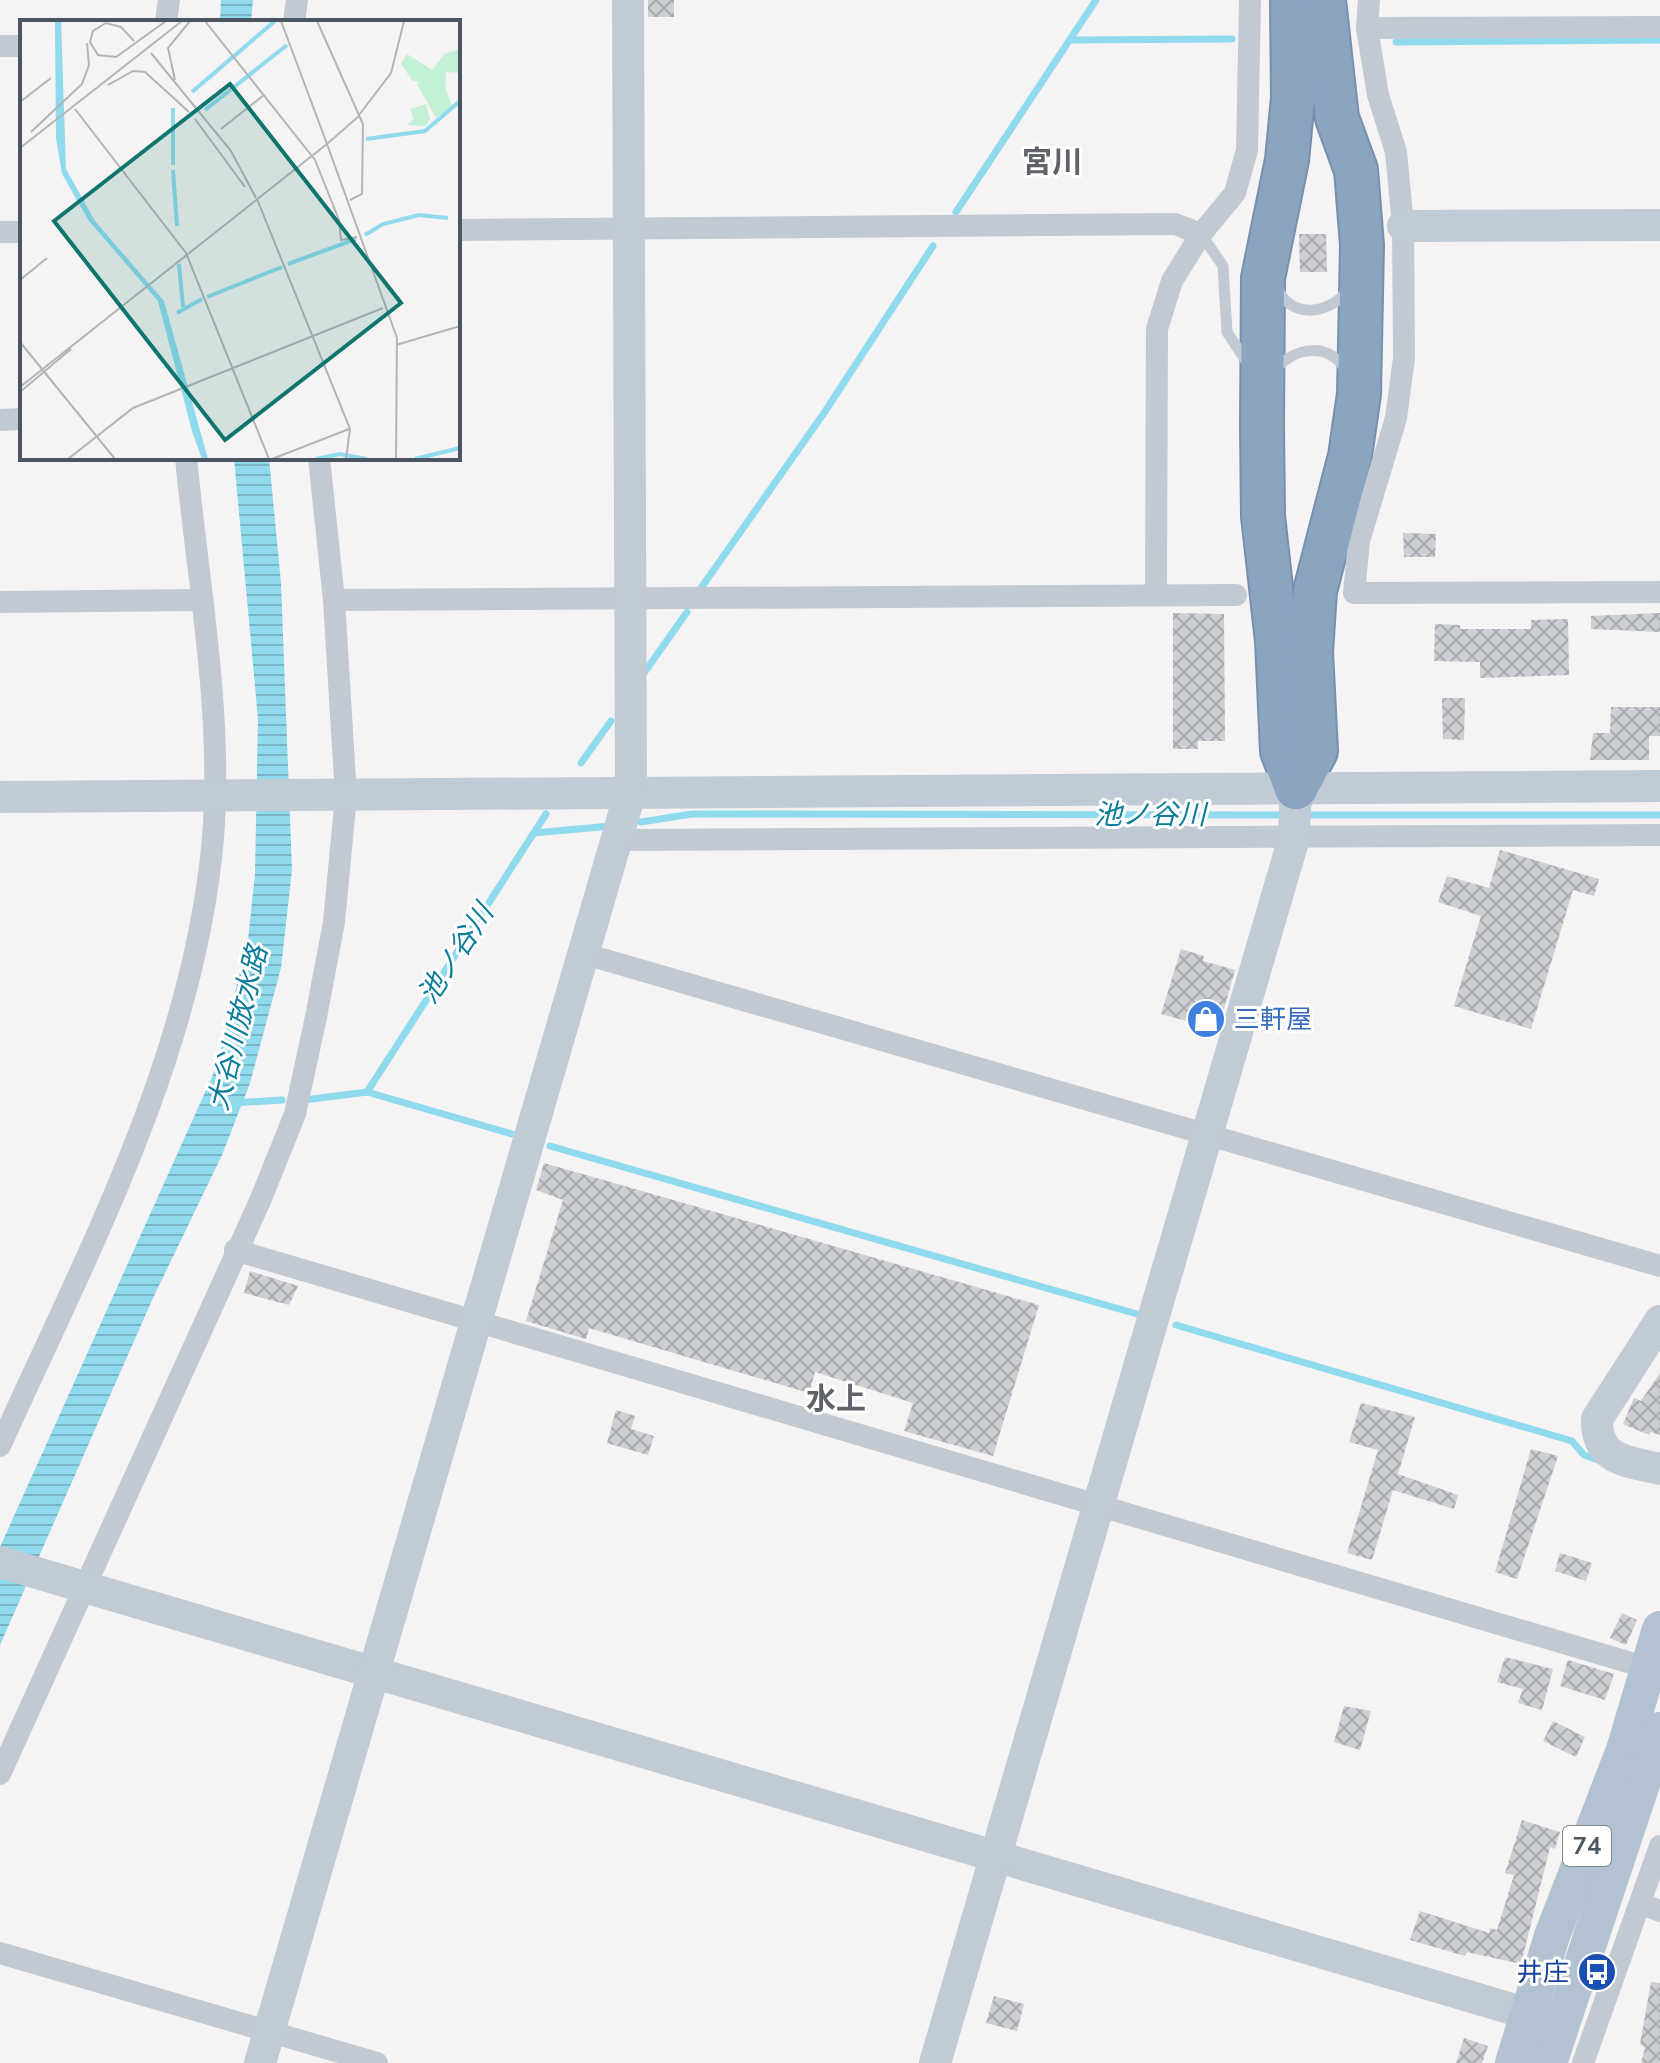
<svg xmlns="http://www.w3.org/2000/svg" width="1660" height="2063" viewBox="0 0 1660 2063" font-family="'Nunito Sans','Noto Sans JP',sans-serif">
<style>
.water{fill:url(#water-rules)}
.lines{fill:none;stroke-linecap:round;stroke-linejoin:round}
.stream{stroke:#90daee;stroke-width:7}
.building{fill:url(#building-cross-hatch)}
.highway-casing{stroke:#7690ad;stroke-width:46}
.lane{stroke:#c1cad2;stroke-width:11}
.street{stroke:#c1cad2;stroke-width:22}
.secondary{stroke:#c1cbd6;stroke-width:32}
.primary{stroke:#b3c2d1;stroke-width:36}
.highway{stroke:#8ba5c1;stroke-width:42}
.labels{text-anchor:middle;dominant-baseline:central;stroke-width:6;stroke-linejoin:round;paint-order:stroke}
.shield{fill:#fff;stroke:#808990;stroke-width:2}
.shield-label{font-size:24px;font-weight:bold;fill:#4a5661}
.shop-label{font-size:26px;fill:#366cbe;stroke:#fff;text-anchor:start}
.transit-label{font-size:26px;fill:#164399;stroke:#fff;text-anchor:end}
.water-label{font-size:28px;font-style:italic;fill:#0c7c9b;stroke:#fff}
.quarter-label{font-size:30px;font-weight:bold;fill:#5f6368;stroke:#fff}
.inset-river{fill:none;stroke:#90daee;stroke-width:4}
.inset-road{fill:none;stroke:#b1b4b9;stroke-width:2}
.view{fill:#0f766e;fill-opacity:0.15;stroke:#0f766e;stroke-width:4}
.inset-edge{fill:none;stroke:#4a5661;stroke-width:4}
</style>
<defs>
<pattern id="water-rules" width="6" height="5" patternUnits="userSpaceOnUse" patternTransform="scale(2)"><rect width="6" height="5" fill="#90daee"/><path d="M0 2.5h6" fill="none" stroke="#78b4c4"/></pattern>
<pattern id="building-cross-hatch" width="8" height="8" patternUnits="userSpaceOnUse" patternTransform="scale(2)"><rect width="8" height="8" fill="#cdcfd5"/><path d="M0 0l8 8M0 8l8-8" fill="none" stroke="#a8abb0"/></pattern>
</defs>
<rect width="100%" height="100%" fill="#f5f3f3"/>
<g class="water">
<polygon points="221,0 253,0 251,22 220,22"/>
<polygon points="234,458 269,458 281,583 292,870 281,968 250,1083 222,1155 153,1298 0,1645 0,1547 216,1068 248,940 255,874 258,719"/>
</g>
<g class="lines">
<g class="stream">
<polyline points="1070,40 1232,39"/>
<polyline points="1396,42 1660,40"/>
<polyline points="956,212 1096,0"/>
<polyline points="701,588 824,413 933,246"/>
<polyline points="644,673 687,612"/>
<polyline points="581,763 611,721"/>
<polyline points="1302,815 1660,815"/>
<polyline points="641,822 692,814 1286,815"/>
<polyline points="534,833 611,826"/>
<polyline points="367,1092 546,814"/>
<polyline points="304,1100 367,1092 512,1134"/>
<polyline points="232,1103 282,1100"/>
<polyline points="550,1146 1137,1314"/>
<polyline points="1176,1325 1572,1441 1584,1455 1601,1461"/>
</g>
</g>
<g class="building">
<rect x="648" y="0" width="26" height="17"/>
<polygon points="1299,234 1326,234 1327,272 1300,272"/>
<polygon points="1403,533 1436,534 1435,557 1404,557"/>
<polygon points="1173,613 1224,614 1225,741 1198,741 1198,749 1173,749"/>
<polygon points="1660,613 1660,632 1591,629 1591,616"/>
<polygon points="1568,619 1569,675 1480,678 1480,662 1434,661 1435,624 1460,625 1460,629 1531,629 1531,620"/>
<polygon points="1442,698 1465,698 1464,740 1443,739"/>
<polygon points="1611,707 1660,707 1660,736 1649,736 1649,760 1590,760 1593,733 1610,733"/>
<polygon points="1500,850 1599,879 1594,896 1573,890 1531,1029 1454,1006 1481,916 1438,902 1447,876 1489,888"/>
<polygon points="1181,949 1204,956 1203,961 1235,970 1216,1037 1188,1029 1190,1022 1161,1014"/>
<polygon points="544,1163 1039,1305 993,1456 904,1431 913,1403 815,1372 809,1393 589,1328 586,1339 526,1321 563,1200 536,1190"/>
<polygon points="250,1271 298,1286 289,1305 244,1293"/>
<polygon points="1660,1373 1660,1435 1651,1432 1649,1435 1623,1424 1634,1398 1641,1401"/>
<polygon points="1361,1403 1415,1417 1398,1474 1458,1495 1454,1509 1393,1490 1372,1560 1347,1553 1378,1450 1349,1442"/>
<polygon points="616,1410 635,1416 631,1429 654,1436 648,1455 607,1443"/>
<polygon points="1531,1449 1558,1456 1517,1579 1495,1572"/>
<polygon points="1560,1553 1592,1563 1586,1581 1555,1571"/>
<polygon points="1622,1613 1637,1620 1626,1645 1610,1638"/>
<polygon points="1505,1657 1553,1669 1542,1710 1518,1703 1523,1689 1497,1682"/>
<polygon points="1568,1660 1614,1674 1605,1700 1560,1686"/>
<polygon points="1344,1706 1371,1711 1360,1750 1334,1742"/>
<polygon points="1553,1721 1585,1737 1576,1757 1543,1741"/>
<polygon points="1522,1820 1560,1832 1555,1849 1550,1847 1521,1964 1467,1952 1465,1956 1410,1940 1420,1911 1489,1933 1490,1928 1497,1930 1514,1875 1505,1873"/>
<polygon points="1651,1982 1660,1983 1660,2063 1641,2063 1645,2048 1640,2044"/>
<polygon points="994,1996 1024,2004 1017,2031 986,2023"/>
<polygon points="1464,2038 1488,2046 1482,2063 1456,2063"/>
</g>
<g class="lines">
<g class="highway-casing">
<g id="highway">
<polyline points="1292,0 1293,98 1287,160 1263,278 1262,426 1263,516 1277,641 1282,751 1296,788"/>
<polyline points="1296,788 1316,751 1311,652 1315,591 1350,456 1359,394 1362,245 1356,170 1337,118 1324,0"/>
</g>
</g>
<g class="lane">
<polyline points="1201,234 1223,266 1227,332 1250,367"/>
<path d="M1276,286C1290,319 1328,316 1348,290"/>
<path d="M1274,371C1295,346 1330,341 1348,373"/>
</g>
<g class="street">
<polyline points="1369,0 1367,28 1378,95 1396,152 1403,226 1404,358 1396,418 1359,541 1354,593 1660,592"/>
<polyline points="166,22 169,0"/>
<polyline points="294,22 297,0"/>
<polyline points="1367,28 1660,27"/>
<polyline points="0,46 22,46"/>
<polyline points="458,230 1175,224 1201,234"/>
<polyline points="0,232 22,232"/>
<polyline points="0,420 22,419"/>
<polyline points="1156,595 1157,329 1172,281 1201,234 1235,193 1247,150 1250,0"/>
<polyline points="334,600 1236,595"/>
<polyline points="0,602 200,600"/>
<polyline points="617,840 1660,835"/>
<polyline points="585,954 1660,1266"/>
<polyline points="235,1250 1648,1668"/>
<path d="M0,1446C88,1251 194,1055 213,838C223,712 198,583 186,458"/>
<polyline points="0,1774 260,1201 295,1114 316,1017 334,922 346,796 334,600 319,458"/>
<polyline points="1641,1904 1660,1911"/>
<polyline points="0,1953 377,2063"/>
<polyline points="1583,2063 1660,1846"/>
</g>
<g class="secondary">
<polyline points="1403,226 1660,225"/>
<polyline points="0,797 1660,786"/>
<path d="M1660,1321L1597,1419C1596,1461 1627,1461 1660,1469"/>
<polyline points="0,1562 1529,2014"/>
<polyline points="260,2063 631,790 628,0"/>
<polyline points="935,2063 1294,838 1296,788"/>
</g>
<g class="primary">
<polyline points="1513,2063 1552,1936 1624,1750 1660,1629"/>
<polyline points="1549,2063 1660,1730"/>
</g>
<use href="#highway" class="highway"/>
</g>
<defs>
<g id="shop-disc" transform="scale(2)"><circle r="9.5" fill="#3f7fe0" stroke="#fff"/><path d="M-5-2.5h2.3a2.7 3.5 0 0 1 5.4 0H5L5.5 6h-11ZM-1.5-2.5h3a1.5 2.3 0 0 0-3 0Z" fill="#fff"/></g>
<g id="bus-disc" transform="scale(2)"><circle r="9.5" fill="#1a4fb4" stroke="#fff"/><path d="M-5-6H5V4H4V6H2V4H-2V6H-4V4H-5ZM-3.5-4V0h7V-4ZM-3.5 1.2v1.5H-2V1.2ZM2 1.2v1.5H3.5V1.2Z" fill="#fff"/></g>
</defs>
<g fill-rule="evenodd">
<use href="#shop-disc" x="1206" y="1019"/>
<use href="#bus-disc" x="1597" y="1972"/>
</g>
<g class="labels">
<rect class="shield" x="1563" y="1826" width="48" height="40" rx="6"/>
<g class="shield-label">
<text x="1587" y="1846">74</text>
</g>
<g class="shop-label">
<text x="1234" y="1019">三軒屋</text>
</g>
<g class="transit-label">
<text x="1569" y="1972">井庄</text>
</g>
<g class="water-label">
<text x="1150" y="815">池ノ谷川</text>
<text transform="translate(456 954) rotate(-57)">池ノ谷川</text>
<text transform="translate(238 1028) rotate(-76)">大谷川放水路</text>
</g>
<g class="quarter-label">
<text x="1052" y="162">宮川</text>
<text x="836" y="1399">水上</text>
</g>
</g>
<g transform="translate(20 20)">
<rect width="440" height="440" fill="#f5f3f3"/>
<path d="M406,84L410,99L406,106L387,105L394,99L390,89Z" fill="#c3f1d5"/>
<path d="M440,29V53L426,52L425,73L392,60L381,44L387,34L412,50L424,34Z" fill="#c3f1d5"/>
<path d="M413,55L422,59L432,86L416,98L397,64Z" fill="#c3f1d5"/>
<path d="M35,1H41L46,149L75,201L144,281L188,439H182L172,411L138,281L69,201L42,154L36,118Z" fill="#90daee"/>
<path class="inset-river" d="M172,72L255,1M185,90L267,25M346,119L405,111L440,81M153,145V88M153,150L157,206M345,215L363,204L399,195L428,198M159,244L163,287M268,244L336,219M187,277L262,247M157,293L182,279M296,439L320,434L347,439M395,439L440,428"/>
<path class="inset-road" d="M185,1L295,140L319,200L321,220L337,217M297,1L343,104L342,174L330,180M114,21L101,7L86,3L73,11L70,22L78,35L96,37L146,1M131,33L211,131L236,178M155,60L148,28L170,1M88,65L113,51L125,52L169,92M0,82L31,58M55,89L166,233L249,439M339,95L371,53L384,1M175,99L225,167M201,109L244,75M11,112L62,64L69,45L67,23M307,124L377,318L376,439M307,124L339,96M0,128L162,1M237,179L330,409L326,439M0,260L27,238M0,322L95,439M376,325L440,306M0,367L307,124L261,1M0,372L51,329M48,439L113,388L363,288M252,439L329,409"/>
<path class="view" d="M210,64L381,283L205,420L34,201Z"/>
<rect width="440" height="440" class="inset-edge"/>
</g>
</svg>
